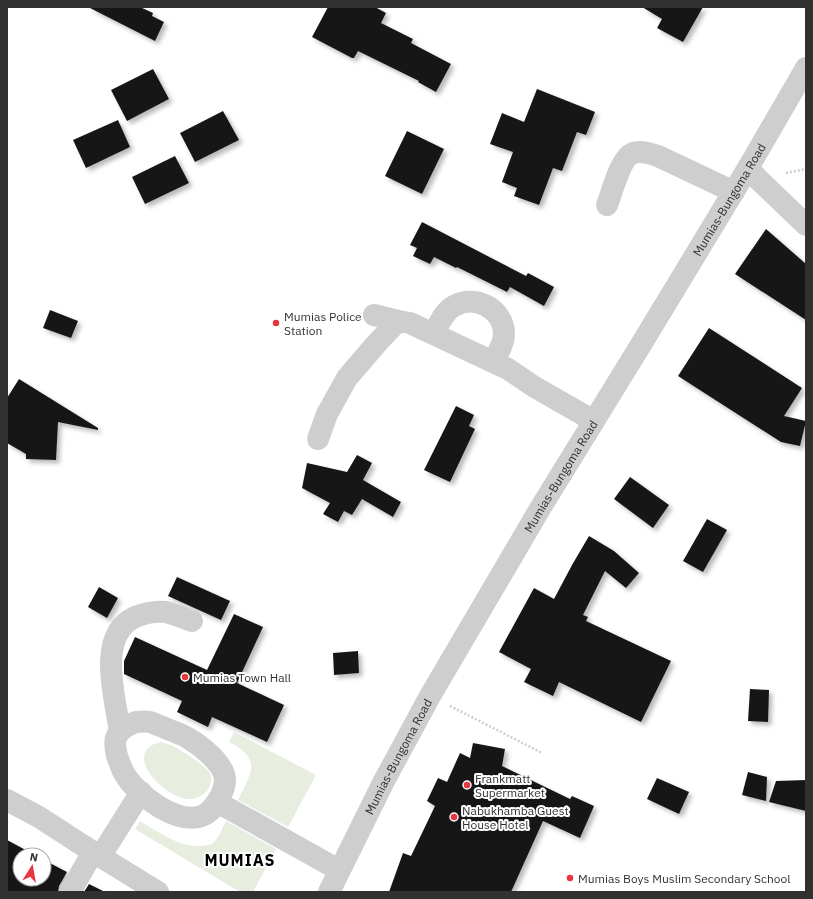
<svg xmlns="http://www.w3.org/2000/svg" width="813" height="899" viewBox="0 0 813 899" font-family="'IBM Plex Sans',sans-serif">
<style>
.green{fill:#e7eee0}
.building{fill:#181818;filter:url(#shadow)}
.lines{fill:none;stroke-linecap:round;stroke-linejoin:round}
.path{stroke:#cecece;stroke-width:2.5;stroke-dasharray:2 2;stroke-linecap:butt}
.minor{stroke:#cecece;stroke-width:22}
.poi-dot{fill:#e6363f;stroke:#fff;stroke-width:1.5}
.labels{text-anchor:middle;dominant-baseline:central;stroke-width:4;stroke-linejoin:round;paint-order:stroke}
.street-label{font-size:12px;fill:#313131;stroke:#fff}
.poi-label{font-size:12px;fill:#313131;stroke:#fff;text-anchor:start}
.district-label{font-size:16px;font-weight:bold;letter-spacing:1px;fill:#000;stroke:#fff}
</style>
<defs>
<filter id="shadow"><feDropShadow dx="3.5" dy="3.5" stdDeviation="2" flood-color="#0004"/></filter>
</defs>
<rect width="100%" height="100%" fill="#fff"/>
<g class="green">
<path d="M234,732L316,775L288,827L238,800C252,772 262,759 229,742Z"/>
<path d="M161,742C165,743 169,744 173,746C180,749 207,767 210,773C213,779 211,787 206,792C201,797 194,800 187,799C163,797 120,751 161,742Z"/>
<path d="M140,821C159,832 178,847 201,846C205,845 209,846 213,843C219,838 222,828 226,821L276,849L253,892H240L135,829Z"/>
</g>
<g class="building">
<polygon points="88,7 140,7 153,13 152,16 164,22 155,41"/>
<polygon points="328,7 375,7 386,13 381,23 413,39 411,43 451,64 436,92 418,82 419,81 358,51 354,58 352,58 312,37"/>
<polygon points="642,7 703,7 683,42 657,28 662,19"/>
<polygon points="153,69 169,99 127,121 111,90"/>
<polygon points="537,89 595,112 586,135 577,132 562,171 553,168 539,205 514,196 517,188 502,182 513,152 490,144 502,113 524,122"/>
<polygon points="223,111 239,140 195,162 180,133"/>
<polygon points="118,120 130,147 86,168 73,140"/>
<polygon points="407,131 444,149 422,194 385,176"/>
<polygon points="175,156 189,183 145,204 132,177"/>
<polygon points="422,222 526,276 528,273 554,287 544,306 510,287 507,292 457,267 456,268 434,257 430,264 413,256 417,248 410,245"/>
<polygon points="766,229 806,264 806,320 735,274"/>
<polygon points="50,310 78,321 71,338 43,328"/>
<polygon points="709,328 802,388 784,416 806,421 800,446 781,442 678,376"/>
<polygon points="19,379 98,428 98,430 58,422 56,460 26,459 26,454 7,443 7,398"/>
<polygon points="456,406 474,415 469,426 475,429 450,482 424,470"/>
<polygon points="357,455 372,463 363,480 401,502 393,517 362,499 352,515 344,511 338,522 323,514 330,503 302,488 307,463 347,472"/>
<polygon points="630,477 669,505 653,528 614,499"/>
<polygon points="707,519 727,530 703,572 683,561"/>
<polygon points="589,536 614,551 639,573 626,588 605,571 583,615 588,617 586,621 671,661 641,722 559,682 553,696 524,682 531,669 499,652 534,588 554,599 572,565"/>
<polygon points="177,577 230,601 221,620 168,596"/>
<polygon points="99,587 118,598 107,618 88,607"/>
<polygon points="234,614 263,627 237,683 284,705 267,742 212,717 208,727 177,712 182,701 124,674 124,661 135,637 207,670"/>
<polygon points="358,651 359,673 334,675 333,653"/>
<polygon points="750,689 769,690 768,722 748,721"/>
<polygon points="473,743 505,749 502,766 570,799 572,796 594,806 580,838 543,821 511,892 389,892 403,853 411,856 435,806 427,801 438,778 447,782 460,753 470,758"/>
<polygon points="748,772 767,777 766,801 742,795"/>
<polygon points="657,778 689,792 679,814 647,799"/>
<polygon points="806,780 806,811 769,802 776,781"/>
<polygon points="7,840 35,855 20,855 20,879 44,879 44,860 67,872 59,886 58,892 7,892"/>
<polygon points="89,884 105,892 84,892"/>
</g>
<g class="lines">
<g class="path">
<polyline points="786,173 806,169"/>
<polyline points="450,706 542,753"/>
</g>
<g class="minor">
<polyline points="748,168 758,179 806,225"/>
<path d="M607,205C612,193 620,158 633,153C642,150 650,154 658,156L734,192"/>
<polyline points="374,315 398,321 410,323 508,369 533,386 594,421"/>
<path d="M434,333C439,324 444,311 454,306C474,294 503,308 504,333C504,344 498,353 493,362"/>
<polyline points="318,439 327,414 347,378 377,343 398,321"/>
<path d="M136,722C140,722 145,721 149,722C153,722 158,726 163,727C171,731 180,733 188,738C200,745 225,764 225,780C225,785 222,793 220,797C216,804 212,811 204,815C179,827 136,795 124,773C121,768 119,761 117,756C116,751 114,743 116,738C119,729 128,725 136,722Z"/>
<path d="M120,731C115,698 96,635 135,617C145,613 155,611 166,612C174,614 184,618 192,621"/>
<polyline points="7,800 39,817 93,852 158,892"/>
<polyline points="217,802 339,870"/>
<polyline points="100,857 141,792"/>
<polyline points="70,892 93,852"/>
<path id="s1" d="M329,892L384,781L430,696L541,507L642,343L748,168L806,68"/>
</g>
</g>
<g class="poi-dot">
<circle cx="276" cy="323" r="4"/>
<circle cx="185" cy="677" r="4"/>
<circle cx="467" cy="785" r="4"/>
<circle cx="454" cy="817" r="4"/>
<circle cx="570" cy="878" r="4"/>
</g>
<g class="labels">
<g class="street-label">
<text stroke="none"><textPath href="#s1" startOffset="800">Mumias-Bungoma Road</textPath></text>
<text stroke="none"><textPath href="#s1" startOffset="476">Mumias-Bungoma Road</textPath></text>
<text stroke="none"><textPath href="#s1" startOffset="152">Mumias-Bungoma Road</textPath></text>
</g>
<g class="poi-label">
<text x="284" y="316">Mumias Police<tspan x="284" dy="14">Station</tspan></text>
<text x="193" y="677">Mumias Town Hall</text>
<text x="475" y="778">Frankmatt<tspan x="475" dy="14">Supermarket</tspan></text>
<text x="462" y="810">Nabukhamba Guest<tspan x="462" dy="14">House Hotel</tspan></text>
<text x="578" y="878">Mumias Boys Muslim Secondary School</text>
</g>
<g class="district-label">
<text x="240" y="860">MUMIAS</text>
</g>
</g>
<rect width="813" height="899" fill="none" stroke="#313131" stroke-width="16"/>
<g transform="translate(32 867) rotate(11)"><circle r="19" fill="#ffffff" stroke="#adadad"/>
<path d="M0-3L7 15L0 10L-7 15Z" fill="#e6363f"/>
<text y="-6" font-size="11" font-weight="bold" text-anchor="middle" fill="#313131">N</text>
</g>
</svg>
